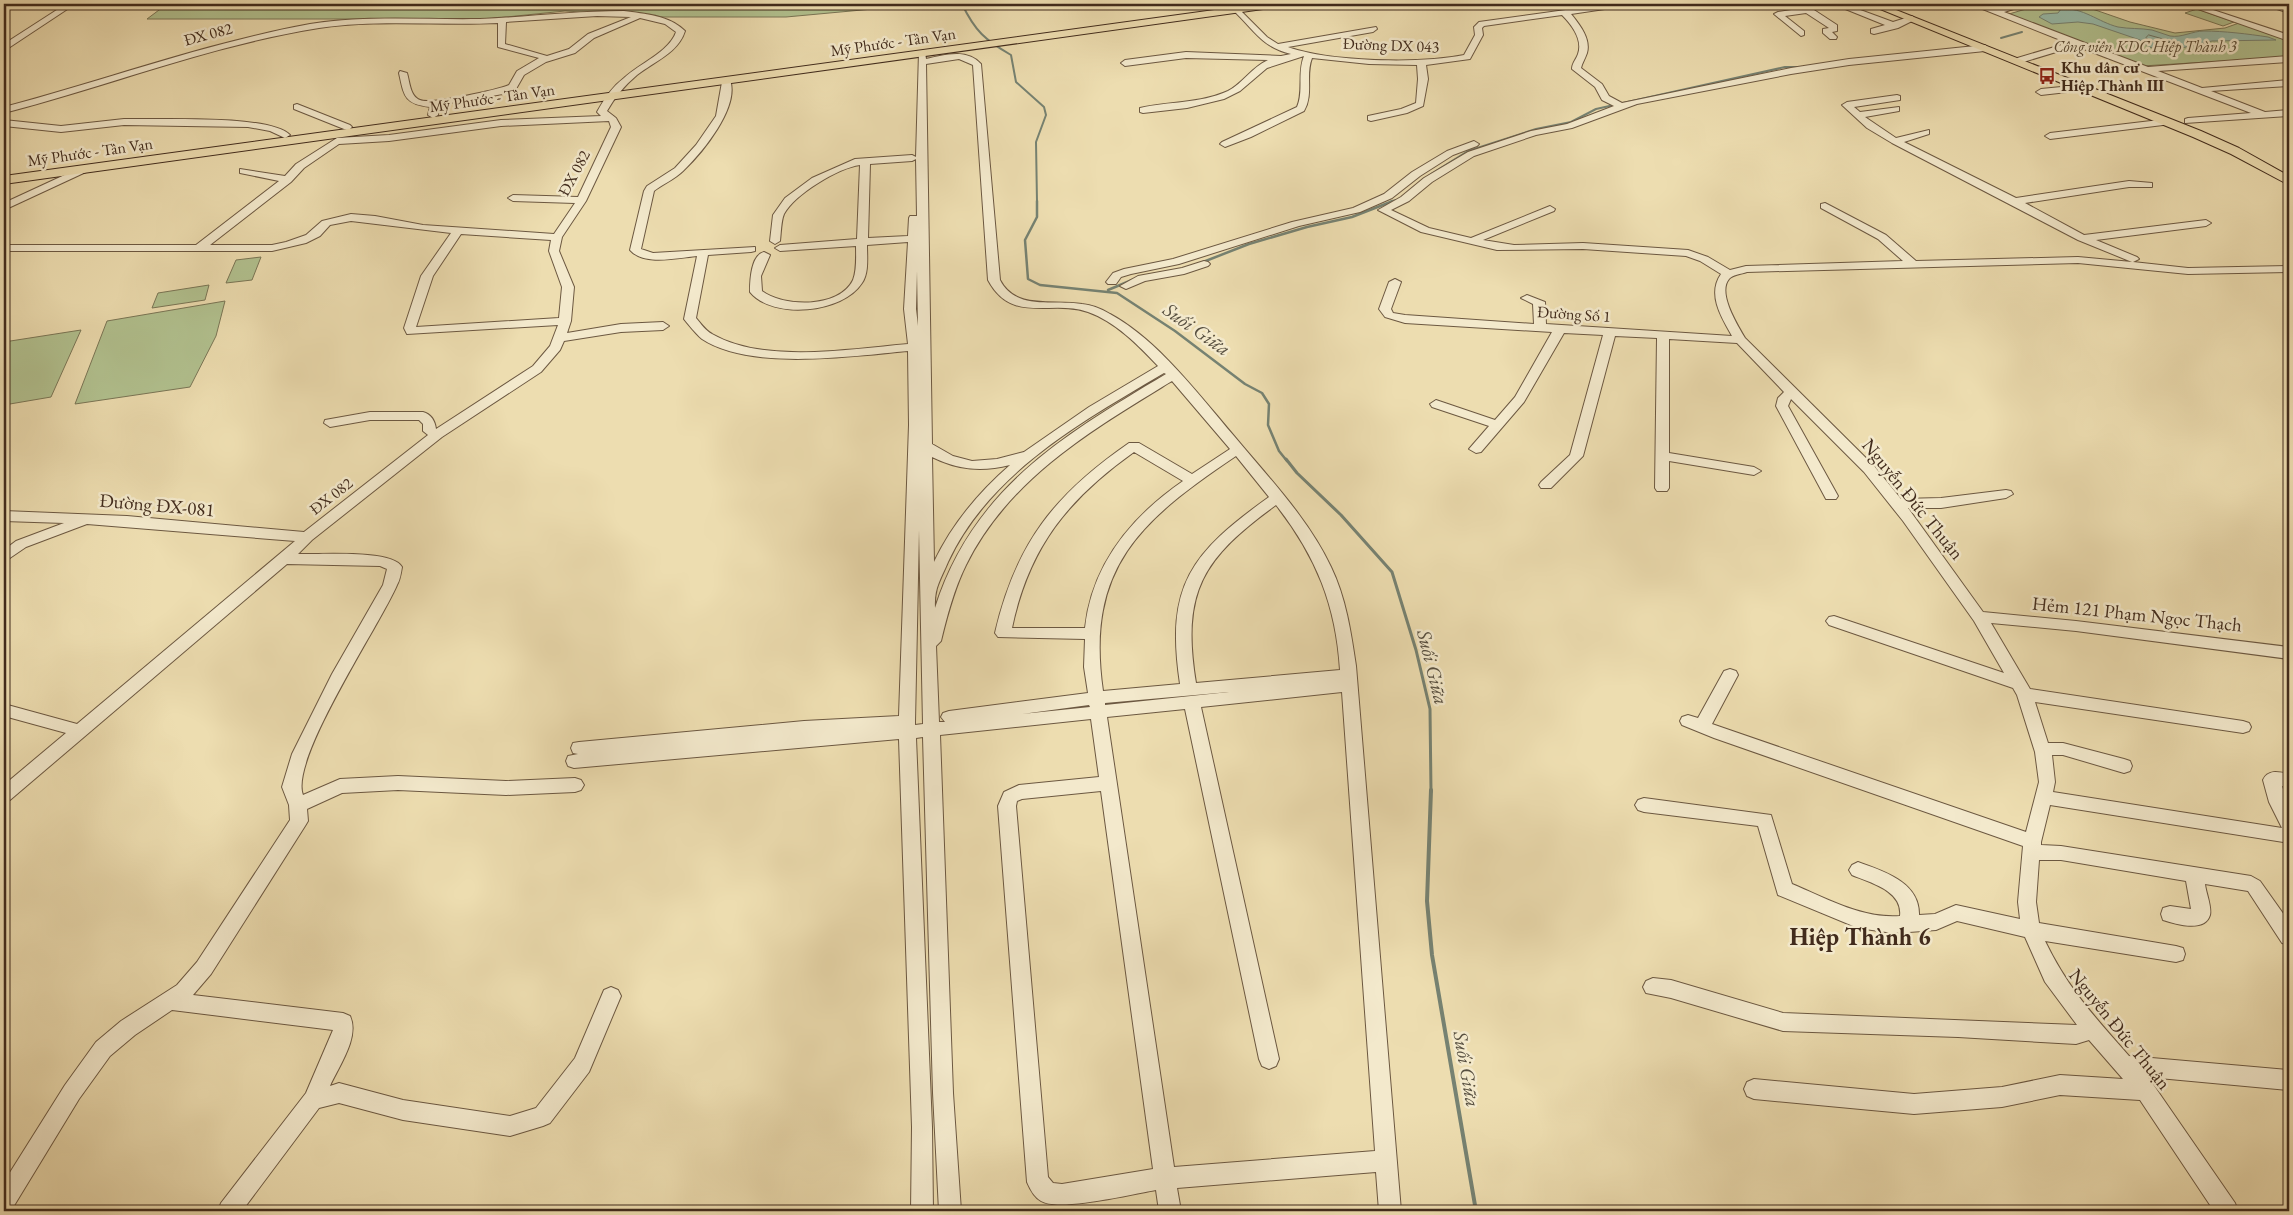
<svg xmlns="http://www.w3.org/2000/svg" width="2293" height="1215" viewBox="0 0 2293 1215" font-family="'EB Garamond',serif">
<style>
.green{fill:#b2c290;stroke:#7a7656}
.water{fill:#99bcab;stroke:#768272}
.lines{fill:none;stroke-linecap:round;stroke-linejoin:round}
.shore{stroke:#6d7464;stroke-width:1}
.stream-far3{stroke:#768272;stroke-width:2}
.stream-far2{stroke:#768272;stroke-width:2.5}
.stream-far1{stroke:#768272;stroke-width:3}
.stream{stroke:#768272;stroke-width:4}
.minor-casing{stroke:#6c5841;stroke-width:2}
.major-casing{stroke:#412b1c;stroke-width:2}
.minor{fill:#f3e9cc;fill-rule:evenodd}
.major{fill:#edddb0;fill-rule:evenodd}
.labels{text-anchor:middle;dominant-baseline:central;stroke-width:5;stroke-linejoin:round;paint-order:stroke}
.far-street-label{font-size:16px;fill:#412b1c;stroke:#f3e9cc}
.far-park-label{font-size:16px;font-style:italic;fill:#584933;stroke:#f3e9cc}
.far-poi-label{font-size:16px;font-weight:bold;fill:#412b1c;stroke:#f3e9cc;text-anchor:start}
.street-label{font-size:19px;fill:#412b1c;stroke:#f3e9cc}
.water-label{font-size:20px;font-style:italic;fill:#574f40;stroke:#f3e9cc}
.near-neighbourhood-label{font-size:24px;font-weight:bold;fill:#412b1c;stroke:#f3e9cc}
</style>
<rect width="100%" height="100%" fill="#edddb0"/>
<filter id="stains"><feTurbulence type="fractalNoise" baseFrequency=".004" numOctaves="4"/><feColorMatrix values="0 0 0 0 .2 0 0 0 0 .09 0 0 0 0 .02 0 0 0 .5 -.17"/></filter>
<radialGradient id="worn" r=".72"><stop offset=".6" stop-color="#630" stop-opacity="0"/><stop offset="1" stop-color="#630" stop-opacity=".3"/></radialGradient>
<g class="green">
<polygon points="167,4 927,4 786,17 664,17 565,11 487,19 147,19"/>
<polygon points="2043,4 2078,4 2130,22 2175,33 2225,28 2239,23 2289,40 2289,57 2142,66 2009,14"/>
<polygon points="2197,9 2234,22 2223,26 2185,13"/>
<polygon points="261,257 252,280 226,283 236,260"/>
<polygon points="209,285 205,300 152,308 158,293"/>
<polygon points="225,301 216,336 190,387 75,404 107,321"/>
<polygon points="81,330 51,397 4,405 4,342"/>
</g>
<path class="water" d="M2061,9C2083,7 2098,22 2118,27C2129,29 2140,28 2152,30C2158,32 2164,34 2170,36C2182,38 2192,31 2204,31C2223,31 2249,34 2268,37L2276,40L2212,41L2173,50H2160L2149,47L2140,40L2093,24L2078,22L2052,24L2039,17L2043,14L2058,13Z"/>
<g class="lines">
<polygon class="shore" points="2149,35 2170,41 2172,44 2158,45 2146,38"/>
<g class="stream-far3">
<path d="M962,4C975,31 985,40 1011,55L1016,82L1044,107L1046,115L1036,142L1037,202"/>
<polyline points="2001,38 2022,32"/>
<polyline points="1431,174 1468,151 1536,129 1571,122 1596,109 1785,67 1801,67"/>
<polyline points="1390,202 1396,200"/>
</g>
<g class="stream-far2">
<polyline points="1037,201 1037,217 1025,240 1028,279 1040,285 1117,293 1175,331 1245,384 1262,393 1269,404 1268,425 1279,451 1287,461"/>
<polyline points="1203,262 1249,244 1307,227 1352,217 1393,201"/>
<polyline points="1108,290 1132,280"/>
</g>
<polyline class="stream-far1" points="1286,459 1297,473 1341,515 1392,572 1416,650 1430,709 1431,792"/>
<polyline class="stream" points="1431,790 1427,901 1432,955 1476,1211"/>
<g class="minor-casing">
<g id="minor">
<polygon points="66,4 75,4 4,51 4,44"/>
<path d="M1609,4H1629L1625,6L1571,14C1580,25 1591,39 1587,53C1585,59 1582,63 1581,68L1602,84L1609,96L1622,103L1791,68L1849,59L1985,45L1989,48L1985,51L1849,65L1791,74L1637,104L1572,128L1536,135L1474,156L1432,182L1409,201L1391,210L1429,228L1471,238L1550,206L1555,209L1554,211L1483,240L1514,245L1583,243L1688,250L1708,257L1730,270L1746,266L1903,261L1878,239L1821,208V204L1825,203L1886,235L1916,261L2078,257L2132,262L2078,240L1892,143L1867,128L1842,105L1847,102L1897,95L1900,96V100L1854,107L1860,112L1899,107V111L1865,117L1896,138L1929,130V134L1904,142L2016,198L2129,181L2152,183V187H2129L2025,203L2084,235L2206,220L2211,223L2206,226L2096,240L2137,257L2139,259L2133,262L2188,268L2289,266V272L2188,274L2078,263L1747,272C1741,274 1732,275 1729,279C1717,293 1738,326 1745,338L1874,466L1901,499L1941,498L2006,490L2011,491L2013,494L2006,498L1941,508H1908L1983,612L2076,621L2289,647V659L2076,631L1991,623L2030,689L2243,721L2249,723L2251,727L2249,731L2243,733L2035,702L2048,743H2063L2124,759L2130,761L2132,766L2130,771L2124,773L2063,755H2052L2055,782L2053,792L2282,828L2269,802L2263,780C2268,769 2279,772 2289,774V788L2282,786L2289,807V843L2050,805L2041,842V845L2061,846L2251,876L2260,881L2289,922V945L2282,943L2248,891L2205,884C2206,893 2212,907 2210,915C2205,933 2175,924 2163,920L2161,914L2163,908L2170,906L2191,909L2186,881L2061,860H2039L2036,902L2039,923L2176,946L2183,948L2185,954L2183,960L2176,962L2045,941C2068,989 2095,1017 2129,1056L2289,1070V1090L2148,1077L2235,1203L2238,1211H2214L2140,1100L2060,1095L2002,1107L1914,1114L1754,1099L1747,1096L1744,1089L1747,1082L1754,1079L1914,1094L2002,1087L2060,1075L2123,1079L2089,1040L2076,1044L1958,1037L1783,1031L1671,998L1646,993L1643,987L1646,981L1653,978L1671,980L1783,1013L2077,1025L2045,982L2025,937L1957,921L1936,930L1909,932L1893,933L1858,928L1778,895L1758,826L1644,812L1638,810L1635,805L1638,800L1644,798L1771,815L1792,884C1826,898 1862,919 1900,916C1903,891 1871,883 1852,875L1849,870L1852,865L1858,862C1883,871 1920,882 1919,915L1935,914L1956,905L2020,919L2018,902L2023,846L1714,738L1682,725L1680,721L1682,717L1688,715L1698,718L1724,671L1730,669L1736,671L1738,675L1712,724L2026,832L2039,782L2035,752L2017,695L2013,688L1829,625L1826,621L1829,617L1834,616L2004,673L1974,621L1903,521L1864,472L1791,399L1788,406L1838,496L1836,499H1826L1776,406L1778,398L1784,392L1737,343L1669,339V453L1754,467L1761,471L1754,475L1669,461V488L1667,491H1657L1655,488L1657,338L1615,336L1583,456L1551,488H1541L1539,485L1541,482L1570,455L1603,335L1564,333L1524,402L1481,452L1476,453L1469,449L1489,426L1432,407L1430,404L1436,400L1495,420L1515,397L1552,332L1405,323L1385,317L1379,309L1389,282L1395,279L1401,282L1391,309L1393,313L1405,315L1534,324L1533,304L1521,298L1527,295L1545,302L1546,324L1732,336C1721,317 1707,294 1721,274L1700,261L1686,256L1583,249L1497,250L1421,232L1378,210L1401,197L1424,178L1468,152L1531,131L1567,124L1614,106L1602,100L1595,87L1572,69C1572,63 1576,60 1578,54C1583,40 1572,25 1562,15L1484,26L1482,28L1483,35L1470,59L1426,65L1428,79L1423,106L1407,113L1371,121L1368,120V116L1401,109L1416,103L1418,79L1417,65L1369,64L1312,58C1305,75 1314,94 1304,111L1251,137L1225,147L1220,144L1222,142L1297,107C1304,91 1297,73 1304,56L1267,68L1240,91L1224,99L1187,108L1143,113L1140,112V108C1169,101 1199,104 1228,91C1243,83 1251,68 1268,60L1186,58L1125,66L1121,63L1125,60L1186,52L1281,56L1291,54C1262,47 1255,31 1235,12V8H1238L1267,37L1278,44L1376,27L1377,29L1373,32L1288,47C1330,62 1420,64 1464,55L1475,35L1474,27L1479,22Z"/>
<polygon points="1803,4 1811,4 1814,10 1837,25 1837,31 1832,32 1837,37 1836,39 1830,39 1823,33 1823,29 1829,28 1806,13 1785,16 1804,31 1804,35 1801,36 1774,14 1778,12 1805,8"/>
<polygon points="1833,4 1844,4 1893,22 1912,16 1916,19 1898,28 1874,34 1871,33 1871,29 1885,25"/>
<path d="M1970,4C1980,3 1989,10 1998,9C2009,8 2018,4 2030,4L2004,12L2148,67L2289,56V62L2158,71L2202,88L2289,80V86L2211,91L2265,112L2289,110V116L2185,123V119L2188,118L2251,113L2076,46L2020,63H2014V59L2068,43Z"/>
<polygon points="2184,4 2195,4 2289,35 2289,41"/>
<polygon points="2262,4 2274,4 2289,8 2289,13"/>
<path d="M624,11C645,14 669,15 685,31C678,53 655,61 637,75C624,86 615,97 607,111L616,118L621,127L586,201L562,237L559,251L574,287L571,321L567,333L621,324L663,322L669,326L663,330L621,332L564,341L560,350L541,372L442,437L312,540L298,554C319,555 392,549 402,567C401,573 400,580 397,585C380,625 289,760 303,795L340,779L398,776L506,781L575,778L581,780L584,785L581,790L575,792L506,795L398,790L342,793L307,809L308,821L305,826L211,974L193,995L343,1013L350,1016C360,1037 339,1066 330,1086L339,1083L403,1100L510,1116L536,1108L575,1058L604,990L611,987L618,990L621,996L589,1072L550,1123L543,1126L510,1136L403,1120L339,1103L319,1108L242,1211H218L221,1203L306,1093L333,1030L172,1010L135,1035L110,1056L79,1099L12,1209L4,1211V1182L65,1085L96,1042L121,1021L177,985L197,962L290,820L289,805L282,787L292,754L332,674L383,585L387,569L380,566L287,564L10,800L4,802V785L66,733L4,716V704L77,724L295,541L87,524L26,547L4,562V550L16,541L64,523L4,521V511L127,516L304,532L428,435L423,431V424L419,420H370L330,427L324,423L325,420L370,412H423C431,414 435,421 436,429L533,366L550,346L558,325L407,334L404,328L421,276L451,233L351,221L330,225L320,236L306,243L272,251H4V245H196L279,181L240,173V169L285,176L296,164L337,138L389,135L501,120L601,116L597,112C604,99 612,87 624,78C640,63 669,52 676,32L665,24L640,18L594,38L575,53L546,62L524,75L516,89L503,94L444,104L439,107L438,115L433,118L428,115L430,107C404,104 404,96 399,73L400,71L407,73C410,83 410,96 420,100C430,105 497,90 509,85L517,71L539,58L498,47V23C438,26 378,19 319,28C212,45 109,86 4,113V107C106,80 206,43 310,24C367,15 423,20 480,19C528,17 575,11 624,11ZM597,16L631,17L588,34L569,49L547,56L505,44L506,22ZM609,121L611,127L578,197L513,195L508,198L513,201L575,203L554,234L423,225L375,216L351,214L322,221L306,235L286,242L272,245H210L291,182L304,168L339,144L389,141L501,126ZM461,234L551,240L549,251L562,287L559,318L416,327L433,276Z"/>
<path d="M919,52H925L926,59C944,55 967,48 981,64L1000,280C1016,311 1053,299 1082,304C1092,305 1102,309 1110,314C1158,340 1199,395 1234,436C1268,477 1308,518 1331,567C1346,598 1351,632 1356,666L1401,1211H1379L1376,1172L1177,1188L1181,1211H1159L1156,1190C1133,1194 1058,1212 1041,1201C1034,1197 1030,1189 1027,1182L998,806L1004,792L1019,785L1099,777L1091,719L940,735L953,1093L961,1211H939L933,1093L923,737L916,738L932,1127L933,1211H911L912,1127L899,739L574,768L568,766L566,761L568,756L578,754L573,753L571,748L573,743L579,742L804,721L899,716L909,425L908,351C853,356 750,371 702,339C696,334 689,325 684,319L697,256C677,258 644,266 630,250L644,191L647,186L675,168L696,145L716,116L722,82L730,80C740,107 702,153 683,171C675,179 663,184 654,191L641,249L653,253L755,247V251L751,252L708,255L696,318C701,324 706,331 712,334C764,364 850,349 908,344L904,309L908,242L867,245C867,257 869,273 862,283C843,313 773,320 750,292C750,281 751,255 764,252L770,255L761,276L762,291C783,307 839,309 853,280C857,270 856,256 856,246L780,251L775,248L780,245L857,239L860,165C838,168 795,194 784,214C781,221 781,233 780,241L775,244L770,241L773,215L785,198L812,178L855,159L912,155L916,157ZM959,59L973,65L988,280C1012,325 1051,299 1088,312C1116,322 1138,345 1158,366L1089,407L1024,452L997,459L972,461L953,456L932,444L926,64ZM916,159L917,216H910L909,218L908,236L868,238L870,164L912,161ZM917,271L918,326L916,309ZM1164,373L1166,374C1064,435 973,488 935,608C934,588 940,581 948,562C990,472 1083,421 1164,373ZM1172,381L1230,449L1192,474L1139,443H1129C1054,495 1016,543 995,633L998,637L1085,639L1084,667L1088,693L949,711L943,713L941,717L945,722H939L936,646L941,641C947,616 954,589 966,565C1009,478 1092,430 1172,381ZM1134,452L1183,481C1131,517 1092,564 1085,628H1012C1029,547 1068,499 1134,452ZM1236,456L1269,497C1191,553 1165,585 1180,684L1103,691C1085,567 1141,520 1236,456ZM932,457C958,470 982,472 1010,465C979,492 952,524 934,562ZM1276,505C1316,556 1336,605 1340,670L1196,683C1181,591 1203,558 1276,505ZM919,530L923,724L915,725V722ZM1229,692L1105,705V703ZM1342,692L1375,1151L1174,1167L1107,717L1185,709L1259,1059L1262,1066L1269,1069L1276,1066L1279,1059L1201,707ZM1089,705L1090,707L1022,714ZM1101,791L1153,1169L1062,1184L1053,1183L1048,1177L1016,806L1017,801L1022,799Z"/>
<polygon points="2082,85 2085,86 2085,90 2041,95 2036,92 2041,89"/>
<polygon points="297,104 350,125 352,127 350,129 344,129 294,109 294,105"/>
<path d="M124,119C157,120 269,114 290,135L285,138L270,131L248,127L124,125L61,132L4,126V120L61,126Z"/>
<polygon points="2168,119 2171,120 2171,124 2050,139 2045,136 2050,133"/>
<polygon points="1474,141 1479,144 1477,146 1453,155 1420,176 1392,198 1360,212 1299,226 1179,264 1131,274 1121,277 1116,284 1108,284 1106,282 1113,273 1124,269 1173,259 1292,222 1353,208 1384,194 1412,172 1447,151"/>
<polygon points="84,166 88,167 88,171 4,210 4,203"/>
<polygon points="1204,261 1208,262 1210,264 1208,266 1184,274 1145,281 1126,289 1120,286 1138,276 1182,268"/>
</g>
</g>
<g class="major-casing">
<g id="major">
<polygon points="1258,4 1283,4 1278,7 4,184 4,176"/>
<polygon points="1868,4 1881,4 2201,131 2239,148 2289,176 2289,185 2231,154 2193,137"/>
</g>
</g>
<use href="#minor" class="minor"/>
<use href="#major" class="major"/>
</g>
<defs>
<g id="bus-bare" transform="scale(1.35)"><path d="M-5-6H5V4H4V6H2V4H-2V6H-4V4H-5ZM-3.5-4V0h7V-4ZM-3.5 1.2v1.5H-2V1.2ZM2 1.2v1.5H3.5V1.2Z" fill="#8f2418" stroke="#f3e9cc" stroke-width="2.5" paint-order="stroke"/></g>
</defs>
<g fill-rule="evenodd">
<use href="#bus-bare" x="2047" y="76"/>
</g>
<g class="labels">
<g class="far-street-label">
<text transform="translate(208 34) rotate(-15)">ĐX 082</text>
<text transform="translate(893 42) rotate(-8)">Mỹ Phước - Tân Vạn</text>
<text transform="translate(1391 45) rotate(2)">Đường DX 043</text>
<text transform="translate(492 98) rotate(-8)">Mỹ Phước - Tân Vạn</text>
<text transform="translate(90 152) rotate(-8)">Mỹ Phước - Tân Vạn</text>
<text transform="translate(574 173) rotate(-62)">ĐX 082</text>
<text transform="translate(1574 314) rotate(4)">Đường Số 1</text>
<text transform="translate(331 496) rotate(-38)">ĐX 082</text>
</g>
<g class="far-park-label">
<text x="2145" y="46">Công viên KDC Hiệp Thành 3</text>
</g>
<g class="far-poi-label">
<text x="2061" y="67">Khu dân cư<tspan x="2061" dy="18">Hiệp Thành III</tspan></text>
</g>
<g class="street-label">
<text transform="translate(1913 499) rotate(51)">Nguyễn Đức Thuận</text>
<text transform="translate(157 505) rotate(5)">Đường ĐX-081</text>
<text transform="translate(2137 614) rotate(6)">Hẻm 121 Phạm Ngọc Thạch</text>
<text transform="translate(2120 1029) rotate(51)">Nguyễn Đức Thuận</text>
</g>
<g class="water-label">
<text transform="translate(1197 329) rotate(35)">Suối Giữa</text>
<text transform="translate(1433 667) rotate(76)">Suối Giữa</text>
<text transform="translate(1467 1069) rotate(80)">Suối Giữa</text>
</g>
<g class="near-neighbourhood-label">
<text x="1860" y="936">Hiệp Thành 6</text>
</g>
</g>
<rect width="2293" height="1215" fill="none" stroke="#edddb0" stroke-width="20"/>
<rect x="5" y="5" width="2283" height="1205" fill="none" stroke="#412b1c" stroke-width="2.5"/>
<rect x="10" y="10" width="2273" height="1195" fill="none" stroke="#412b1c"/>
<rect width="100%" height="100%" filter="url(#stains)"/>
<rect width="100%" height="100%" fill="url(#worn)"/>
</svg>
